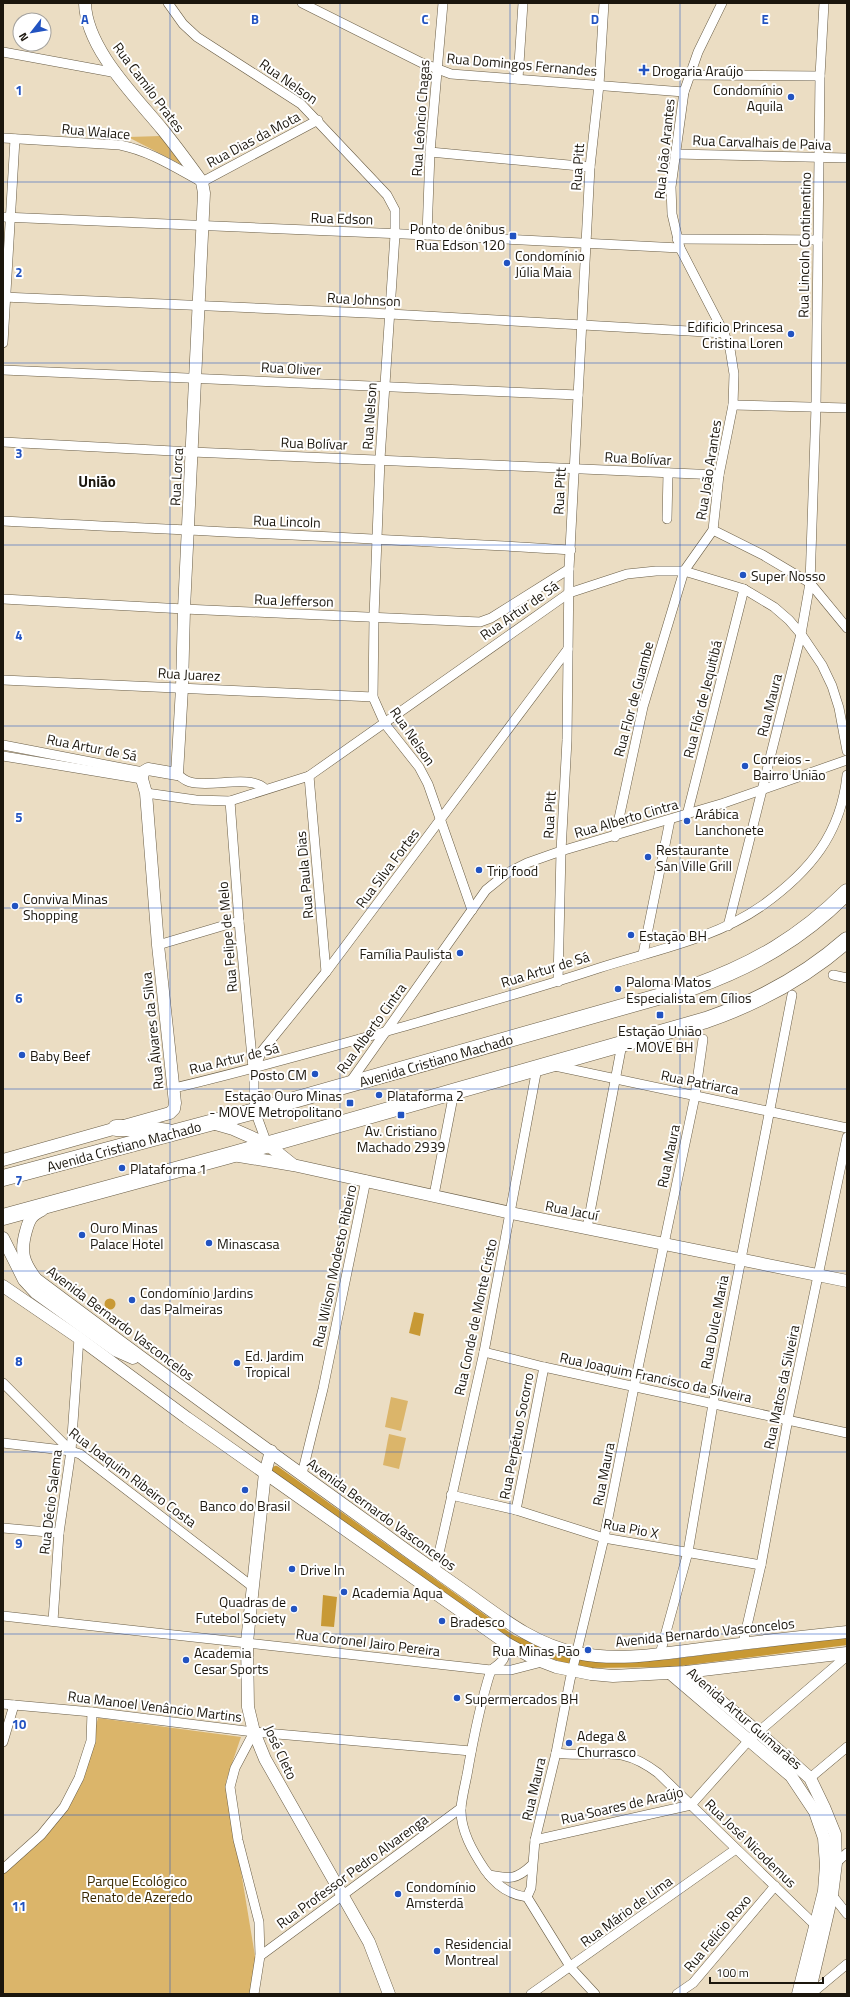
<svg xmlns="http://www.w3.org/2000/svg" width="850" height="1997" viewBox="0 0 850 1997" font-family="'Titillium Web',sans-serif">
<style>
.green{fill:#dbb56a}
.water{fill:#c89935}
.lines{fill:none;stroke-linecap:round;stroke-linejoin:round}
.canal{stroke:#c89935;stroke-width:8}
.street-casing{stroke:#695d46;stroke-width:10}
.secondary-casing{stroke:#695d46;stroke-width:13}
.highway-casing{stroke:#695d46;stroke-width:17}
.street{stroke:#fff;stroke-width:9}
.secondary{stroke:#fff;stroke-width:12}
.highway{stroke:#fff;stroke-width:16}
.grid{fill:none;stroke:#2253c1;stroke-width:1;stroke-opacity:0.55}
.poi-dot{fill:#2253c1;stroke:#fff;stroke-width:1.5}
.labels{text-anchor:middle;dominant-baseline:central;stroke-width:4;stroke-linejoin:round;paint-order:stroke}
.street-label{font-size:14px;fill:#1b160d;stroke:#fff}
.poi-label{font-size:14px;fill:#1b160d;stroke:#fff;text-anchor:start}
.park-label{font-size:14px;fill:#3a2800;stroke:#fff}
.neighbourhood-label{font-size:15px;font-weight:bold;fill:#1b160d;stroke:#fff}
.grid-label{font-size:13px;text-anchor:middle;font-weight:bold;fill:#2253c1;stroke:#fff;stroke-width:4;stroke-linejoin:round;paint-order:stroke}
</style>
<rect width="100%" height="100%" fill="#ebddc3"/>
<g class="green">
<polygon points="161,136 184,166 128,137"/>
<polygon points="391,1397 408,1401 401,1431 385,1427"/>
<polygon points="389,1434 406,1438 399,1469 383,1465"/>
<polygon points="98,1718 241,1737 226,1781 256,1962 250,1994 3,1994 3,1872 43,1835 80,1786"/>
</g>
<g class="water">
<circle cx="110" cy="1304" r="5.5"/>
<polygon points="414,1312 424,1314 420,1336 409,1333"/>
<polygon points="323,1595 337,1597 334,1627 321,1626"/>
</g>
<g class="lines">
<polyline class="canal" points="276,1470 512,1639 562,1658 586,1664 672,1663 847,1641"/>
<g class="street-casing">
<g id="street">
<polyline points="168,3 183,24 197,37 301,104 387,195 395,210 395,235 380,459 374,617 373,697 385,724 419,767 428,784 472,910"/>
<polyline points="302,3 422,63 451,74 684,92"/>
<polyline points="3,52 117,73"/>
<polyline points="689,75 820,76"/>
<polyline points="518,79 523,3"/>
<path d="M3,138L120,145C150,151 176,168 202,182L318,120"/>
<polyline points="430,152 590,167"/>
<polyline points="675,154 847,158"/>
<polyline points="3,217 427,235 680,248"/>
<polyline points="427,235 430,152 443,3"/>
<polyline points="677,239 818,240"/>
<polyline points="3,297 390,314 724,333"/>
<polyline points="3,343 15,139"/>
<polyline points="3,370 578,395"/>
<polyline points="733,405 847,408"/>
<polyline points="3,442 192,452 719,475"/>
<polyline points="667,519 668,473"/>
<path d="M3,521C192,531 382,538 571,550"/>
<polyline points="713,530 763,555 810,583 847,628"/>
<polyline points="3,599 184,609 480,622 491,618 569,569"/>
<polyline points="3,680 373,697"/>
<polyline points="3,745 143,772"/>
<polyline points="3,756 142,779"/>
<path d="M177,774C181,777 185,781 190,782C211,788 250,774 265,789"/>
<polyline points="309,776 326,972"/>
<polyline points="146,793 196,800 230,801 309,776 569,593 627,574 656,571 684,571 744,589 774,607 789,620 801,634 822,665 832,686 839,708 847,751"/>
<polyline points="230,801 239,921 253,1068"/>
<polyline points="687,815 744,589"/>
<polyline points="615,837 643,707 684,571 713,530 719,475 733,405 734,374 730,349 724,333 680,248 672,214 671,187 684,92 698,52 722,3"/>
<polyline points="728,926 801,634 810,583 816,407 820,76 824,3"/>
<polyline points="158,945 239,921"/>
<polyline points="643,954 670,820"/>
<polyline points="833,975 847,978"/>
<polyline points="558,982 561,851 567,740 569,569 590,167 599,85 604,3"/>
<polyline points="555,1066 847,1128"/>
<polyline points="348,1085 486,890 507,873 527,863 561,851 724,803 847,760"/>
<path d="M174,1088C255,1069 335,1046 416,1023C477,1005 539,988 599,968C655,950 715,939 763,905C810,871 841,834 847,775"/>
<polyline points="267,1144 255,1111 254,1100 254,1070 262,1051 326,972 568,649"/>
<polyline points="434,1195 454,1092"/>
<polyline points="587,1228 622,1044"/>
<polyline points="484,1352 544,1367 847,1433"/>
<polyline points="3,1383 71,1451 80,1454 253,1587"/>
<polyline points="3,1443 71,1451"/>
<polyline points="302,1474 323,1389 366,1180"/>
<polyline points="451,1495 516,1510 604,1538 761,1565"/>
<polyline points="516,1510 544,1367"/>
<polyline points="3,1528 59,1533"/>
<polyline points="435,1571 484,1352 537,1068"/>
<polyline points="3,1616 491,1670 511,1670 542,1662"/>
<polyline points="53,1621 59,1533 71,1451 79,1338"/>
<polyline points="743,1643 761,1565 788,1419 847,1137"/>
<polyline points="660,1654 688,1552 713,1404 792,995"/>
<path d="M491,1670C480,1704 473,1740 467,1775C465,1785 462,1797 461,1808C460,1830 473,1852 485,1870C496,1885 509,1895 527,1897"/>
<path d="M491,1670C504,1661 506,1659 506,1643"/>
<polyline points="3,1704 92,1712 254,1732 471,1751"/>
<polyline points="3,1742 14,1705"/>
<path d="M556,1753C600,1759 617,1742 658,1773L815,1925"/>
<polyline points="810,1778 847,1747"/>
<polyline points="535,1840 691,1805 750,1739 847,1656"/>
<polyline points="836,1863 847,1853"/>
<polyline points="3,1869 41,1835 64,1807 79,1778 91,1741 92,1712"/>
<path d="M489,1875C510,1879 516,1880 532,1865"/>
<polyline points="832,1895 847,1914"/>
<polyline points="527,1897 531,1888 535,1840 556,1753 570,1680 604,1538 634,1387 695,1096 703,1039"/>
<polyline points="527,1897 571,1968 595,1994"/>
<polyline points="260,1956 461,1808"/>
<polyline points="254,1994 260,1956 259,1922 238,1840 230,1787 235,1768 254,1732"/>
<polyline points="531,1994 736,1849"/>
<polyline points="677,1994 693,1983 775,1886"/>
<polyline points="811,1994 847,1964"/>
</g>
</g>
<g class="secondary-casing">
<g id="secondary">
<polyline points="212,1123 233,1129 267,1144 292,1164"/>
<polyline points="233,1155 293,1165 511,1213 847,1281"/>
<path d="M3,1160L170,1113L174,1109L175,1103L158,945L146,793L142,779L143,772L148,769L177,774L182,688L184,609L204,193L202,182C189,164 176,146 162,129C134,95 86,48 85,3"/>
<path d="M42,1210C31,1215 29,1220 26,1231C20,1252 23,1262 36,1279C152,1366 270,1452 387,1536C415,1557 443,1576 471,1596C504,1620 536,1645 577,1653C620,1662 665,1653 708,1648C754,1642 800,1637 847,1632"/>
<polyline points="3,1238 24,1280 36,1293 115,1350 133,1358"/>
<polyline points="3,1286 79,1338 187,1418 506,1643 535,1659 556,1667 591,1674 613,1676 686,1672 847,1653"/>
<polyline points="271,1451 265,1473 247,1642 248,1707 254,1732 265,1759 369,1942 389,1994"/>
<polyline points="686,1672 758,1732 810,1778 824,1807 835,1834 836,1863 832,1895 809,1994"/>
<polyline points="670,1673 791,1776 815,1812 824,1838 826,1865 824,1891 798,1994"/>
</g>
</g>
<g class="highway-casing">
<g id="highway">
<polyline points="116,1128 140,1128 168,1132"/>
<path d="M3,1178L255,1111L693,987C754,965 801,938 847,892"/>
<path d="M3,1217L227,1156L706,1020C758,1002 805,977 847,940"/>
</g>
</g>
<use href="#street" class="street"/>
<use href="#secondary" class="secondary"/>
<use href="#highway" class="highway"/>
</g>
<path class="grid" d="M170,3V1994M340,3V1994M510,3V1994M680,3V1994M3,182H847M3,363H847M3,545H847M3,726H847M3,908H847M3,1089H847M3,1271H847M3,1452H847M3,1634H847M3,1815H847"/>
<g class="poi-dot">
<path d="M642 64h4v4h4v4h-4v4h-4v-4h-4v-4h4z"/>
<circle cx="791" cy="97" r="4"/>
<rect x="509" y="232" width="8" height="8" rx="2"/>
<circle cx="507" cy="263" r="4"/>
<circle cx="791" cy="334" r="4"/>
<circle cx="743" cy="575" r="4"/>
<circle cx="745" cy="766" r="4"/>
<circle cx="687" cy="821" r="4"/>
<circle cx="648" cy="857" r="4"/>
<circle cx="479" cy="870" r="4"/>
<circle cx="15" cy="906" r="4"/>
<circle cx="631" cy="935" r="4"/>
<circle cx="460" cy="953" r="4"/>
<circle cx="618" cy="989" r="4"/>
<rect x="656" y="1011" width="8" height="8" rx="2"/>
<circle cx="22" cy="1055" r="4"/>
<circle cx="315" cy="1074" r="4"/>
<circle cx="379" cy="1095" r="4"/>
<rect x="346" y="1099" width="8" height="8" rx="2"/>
<rect x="397" y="1111" width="8" height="8" rx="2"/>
<circle cx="122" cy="1168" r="4"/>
<circle cx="82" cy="1235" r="4"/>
<circle cx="209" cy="1243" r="4"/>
<circle cx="132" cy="1300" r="4"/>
<circle cx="237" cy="1363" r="4"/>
<circle cx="245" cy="1490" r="4"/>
<circle cx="292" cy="1569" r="4"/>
<circle cx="344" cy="1592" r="4"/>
<circle cx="294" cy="1609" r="4"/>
<circle cx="442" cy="1621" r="4"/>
<circle cx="588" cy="1650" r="4"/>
<circle cx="186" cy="1660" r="4"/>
<circle cx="457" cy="1698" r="4"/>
<circle cx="569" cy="1743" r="4"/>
<circle cx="398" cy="1894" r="4"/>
<circle cx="437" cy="1951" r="4"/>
</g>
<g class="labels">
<g class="street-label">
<text transform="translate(522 64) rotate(5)">Rua Domingos Fernandes</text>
<text transform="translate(289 81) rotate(35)">Rua Nelson</text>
<text transform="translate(149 87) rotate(53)">Rua Camilo Prates</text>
<text transform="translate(420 118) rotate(-86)">Rua Leôncio Chagas</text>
<text transform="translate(96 131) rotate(5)">Rua Walace</text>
<text transform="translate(253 139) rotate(-28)">Rua Dias da Mota</text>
<text transform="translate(762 142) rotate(2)">Rua Carvalhais de Paiva</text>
<text transform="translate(664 149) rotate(-84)">Rua João Arantes</text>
<text transform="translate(577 167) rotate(-86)">Rua Pitt</text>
<text transform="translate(342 218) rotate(2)">Rua Edson</text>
<text transform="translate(804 245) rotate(-89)">Rua Lincoln Continentino</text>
<text transform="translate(364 299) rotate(3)">Rua Johnson</text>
<text transform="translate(291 368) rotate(3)">Rua Oliver</text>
<text transform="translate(369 416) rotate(-86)">Rua Nelson</text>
<text transform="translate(314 443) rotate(2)">Rua Bolívar</text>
<text transform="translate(638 458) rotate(3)">Rua Bolívar</text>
<text transform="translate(708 470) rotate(-81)">Rua João Arantes</text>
<text transform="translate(176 477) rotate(-87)">Rua Lorca</text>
<text transform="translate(559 491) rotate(-87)">Rua Pitt</text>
<text transform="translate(287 521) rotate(2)">Rua Lincoln</text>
<text transform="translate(294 600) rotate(2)">Rua Jefferson</text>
<text transform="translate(519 610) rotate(-35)">Rua Artur de Sá</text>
<text transform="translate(189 674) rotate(3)">Rua Juarez</text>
<text transform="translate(633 699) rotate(-75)">Rua Flor de Guambe</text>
<text transform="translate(702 699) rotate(-76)">Rua Flôr de Jequitibá</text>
<text transform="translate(769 705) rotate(-76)">Rua Maura</text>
<text transform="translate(413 736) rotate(55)">Rua Nelson</text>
<text transform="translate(92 747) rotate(11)">Rua Artur de Sá</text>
<text transform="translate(549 815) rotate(-87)">Rua Pitt</text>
<text transform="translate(626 818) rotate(-16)">Rua Alberto Cintra</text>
<text transform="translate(387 868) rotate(-53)">Rua Silva Fortes</text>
<text transform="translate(304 875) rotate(-95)">Rua Paula Dias</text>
<text transform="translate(227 937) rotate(-95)">Rua Felipe de Melo</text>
<text transform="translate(545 969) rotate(-17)">Rua Artur de Sá</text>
<text transform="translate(371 1028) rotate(-54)">Rua Alberto Cintra</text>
<text transform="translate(152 1031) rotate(-96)">Rua Álvares da Silva</text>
<text transform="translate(234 1058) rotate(-14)">Rua Artur de Sá</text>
<text transform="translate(436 1060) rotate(-16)">Avenida Cristiano Machado</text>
<text transform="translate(700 1082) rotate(11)">Rua Patriarca</text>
<text transform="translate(124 1146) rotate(-15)">Avenida Cristiano Machado</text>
<text transform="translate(668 1156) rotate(-78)">Rua Maura</text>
<text transform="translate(572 1210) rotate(11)">Rua Jacuí</text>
<text transform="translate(334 1266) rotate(-78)">Rua Wilson Modesto Ribeiro</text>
<text transform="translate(475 1317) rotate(-78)">Rua Conde de Monte Cristo</text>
<text transform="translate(714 1322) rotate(-79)">Rua Dulce Maria</text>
<text transform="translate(121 1323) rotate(37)">Avenida Bernardo Vasconcelos</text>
<text transform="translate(656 1377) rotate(12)">Rua Joaquim Francisco da Silveira</text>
<text transform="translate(781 1387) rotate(-78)">Rua Matos da Silveira</text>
<text transform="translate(516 1436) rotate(-79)">Rua Perpétuo Socorro</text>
<text transform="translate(603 1474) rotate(-79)">Rua Maura</text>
<text transform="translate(133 1477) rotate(37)">Rua Joaquim Ribeiro Costa</text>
<text transform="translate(50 1502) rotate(-83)">Rua Décio Salema</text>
<text transform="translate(382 1514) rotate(36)">Avenida Bernardo Vasconcelos</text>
<text transform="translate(631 1528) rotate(11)">Rua Pio X</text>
<text transform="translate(705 1632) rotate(-6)">Avenida Bernardo Vasconcelos</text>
<text transform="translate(368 1642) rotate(7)">Rua Coronel Jairo Pereira</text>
<text transform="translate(155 1706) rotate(7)">Rua Manoel Venâncio Martins</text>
<text transform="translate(745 1718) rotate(41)">Avenida Artur Guimarães</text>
<text transform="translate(281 1752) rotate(65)">José Cleto</text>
<text transform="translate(533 1789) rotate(-77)">Rua Maura</text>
<text transform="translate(622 1805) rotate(-13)">Rua Soares de Araújo</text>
<text transform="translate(751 1843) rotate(44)">Rua José Nicodemus</text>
<text transform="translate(352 1871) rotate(-36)">Rua Professor Pedro Alvarenga</text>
<text transform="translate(626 1911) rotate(-36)">Rua Mário de Lima</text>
<text transform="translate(717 1933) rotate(-50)">Rua Felício Roxo</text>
</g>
<g class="poi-label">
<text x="652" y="70">Drogaria Araújo</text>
<text x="783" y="89" text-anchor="end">Condomínio<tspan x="783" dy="16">Aquila</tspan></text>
<text x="505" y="228" text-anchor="end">Ponto de ônibus<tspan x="505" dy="16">Rua Edson 120</tspan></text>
<text x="515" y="255">Condomínio<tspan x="515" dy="16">Júlia Maia</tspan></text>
<text x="783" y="326" text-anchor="end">Edificio Princesa<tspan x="783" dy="16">Cristina Loren</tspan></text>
<text x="751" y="575">Super Nosso</text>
<text x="753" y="758">Correios -<tspan x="753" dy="16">Bairro União</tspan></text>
<text x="695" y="813">Arábica<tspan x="695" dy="16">Lanchonete</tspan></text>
<text x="656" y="849">Restaurante<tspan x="656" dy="16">San Ville Grill</tspan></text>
<text x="487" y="870">Trip food</text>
<text x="23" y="898">Conviva Minas<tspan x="23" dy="16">Shopping</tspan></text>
<text x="639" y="935">Estação BH</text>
<text x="452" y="953" text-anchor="end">Família Paulista</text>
<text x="626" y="981">Paloma Matos<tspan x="626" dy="16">Especialista em Cílios</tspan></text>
<text x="660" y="1030" text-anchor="middle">Estação União<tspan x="660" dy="16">- MOVE BH</tspan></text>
<text x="30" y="1055">Baby Beef</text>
<text x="307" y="1074" text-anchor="end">Posto CM</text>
<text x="342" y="1095" text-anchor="end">Estação Ouro Minas<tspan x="342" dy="16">- MOVE Metropolitano</tspan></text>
<text x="387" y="1095">Plataforma 2</text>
<text x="401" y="1130" text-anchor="middle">Av. Cristiano<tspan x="401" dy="16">Machado 2939</tspan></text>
<text x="130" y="1168">Plataforma 1</text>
<text x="90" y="1227">Ouro Minas<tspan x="90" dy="16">Palace Hotel</tspan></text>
<text x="217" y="1243">Minascasa</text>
<text x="140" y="1292">Condomínio Jardins<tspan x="140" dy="16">das Palmeiras</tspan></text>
<text x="245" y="1355">Ed. Jardim<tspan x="245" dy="16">Tropical</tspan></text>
<text x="245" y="1505" text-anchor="middle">Banco do Brasil</text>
<text x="300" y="1569">Drive In</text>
<text x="352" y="1592">Academia Aqua</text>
<text x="286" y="1601" text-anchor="end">Quadras de<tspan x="286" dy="16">Futebol Society</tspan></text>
<text x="450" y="1621">Bradesco</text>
<text x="580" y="1650" text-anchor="end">Rua Minas Pão</text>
<text x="194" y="1652">Academia<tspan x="194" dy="16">Cesar Sports</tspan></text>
<text x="465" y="1698">Supermercados BH</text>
<text x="577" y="1735">Adega &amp;<tspan x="577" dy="16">Churrasco</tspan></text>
<text x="406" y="1886">Condomínio<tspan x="406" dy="16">Amsterdã</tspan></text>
<text x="445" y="1943">Residencial<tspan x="445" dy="16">Montreal</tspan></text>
</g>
<g class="park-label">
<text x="137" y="1880">Parque Ecológico<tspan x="137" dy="16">Renato de Azeredo</tspan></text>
</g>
<g class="neighbourhood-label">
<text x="97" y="481">União</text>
</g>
</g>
<g class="grid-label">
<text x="85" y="24">A</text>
<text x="255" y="24">B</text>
<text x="425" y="24">C</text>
<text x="595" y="24">D</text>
<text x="765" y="24">E</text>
<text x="19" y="95">1</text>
<text x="19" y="277">2</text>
<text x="19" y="458">3</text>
<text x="19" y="640">4</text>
<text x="19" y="822">5</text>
<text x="19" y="1003">6</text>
<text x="19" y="1185">7</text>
<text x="19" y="1366">8</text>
<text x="19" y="1548">9</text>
<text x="19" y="1729">10</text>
<text x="19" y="1911">11</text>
</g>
<rect width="850" height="1997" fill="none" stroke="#1b160d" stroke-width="8"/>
<g transform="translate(32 32) rotate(239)"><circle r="19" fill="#ffffff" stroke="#a4a29e"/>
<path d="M0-3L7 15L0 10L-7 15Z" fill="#2253c1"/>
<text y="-6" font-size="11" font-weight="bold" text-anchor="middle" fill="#1b160d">N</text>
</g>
<path d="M710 1977v6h113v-6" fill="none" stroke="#1b160d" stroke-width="2"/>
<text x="716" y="1977" font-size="12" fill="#1b160d" stroke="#ffffff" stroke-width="3" paint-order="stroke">100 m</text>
</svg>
